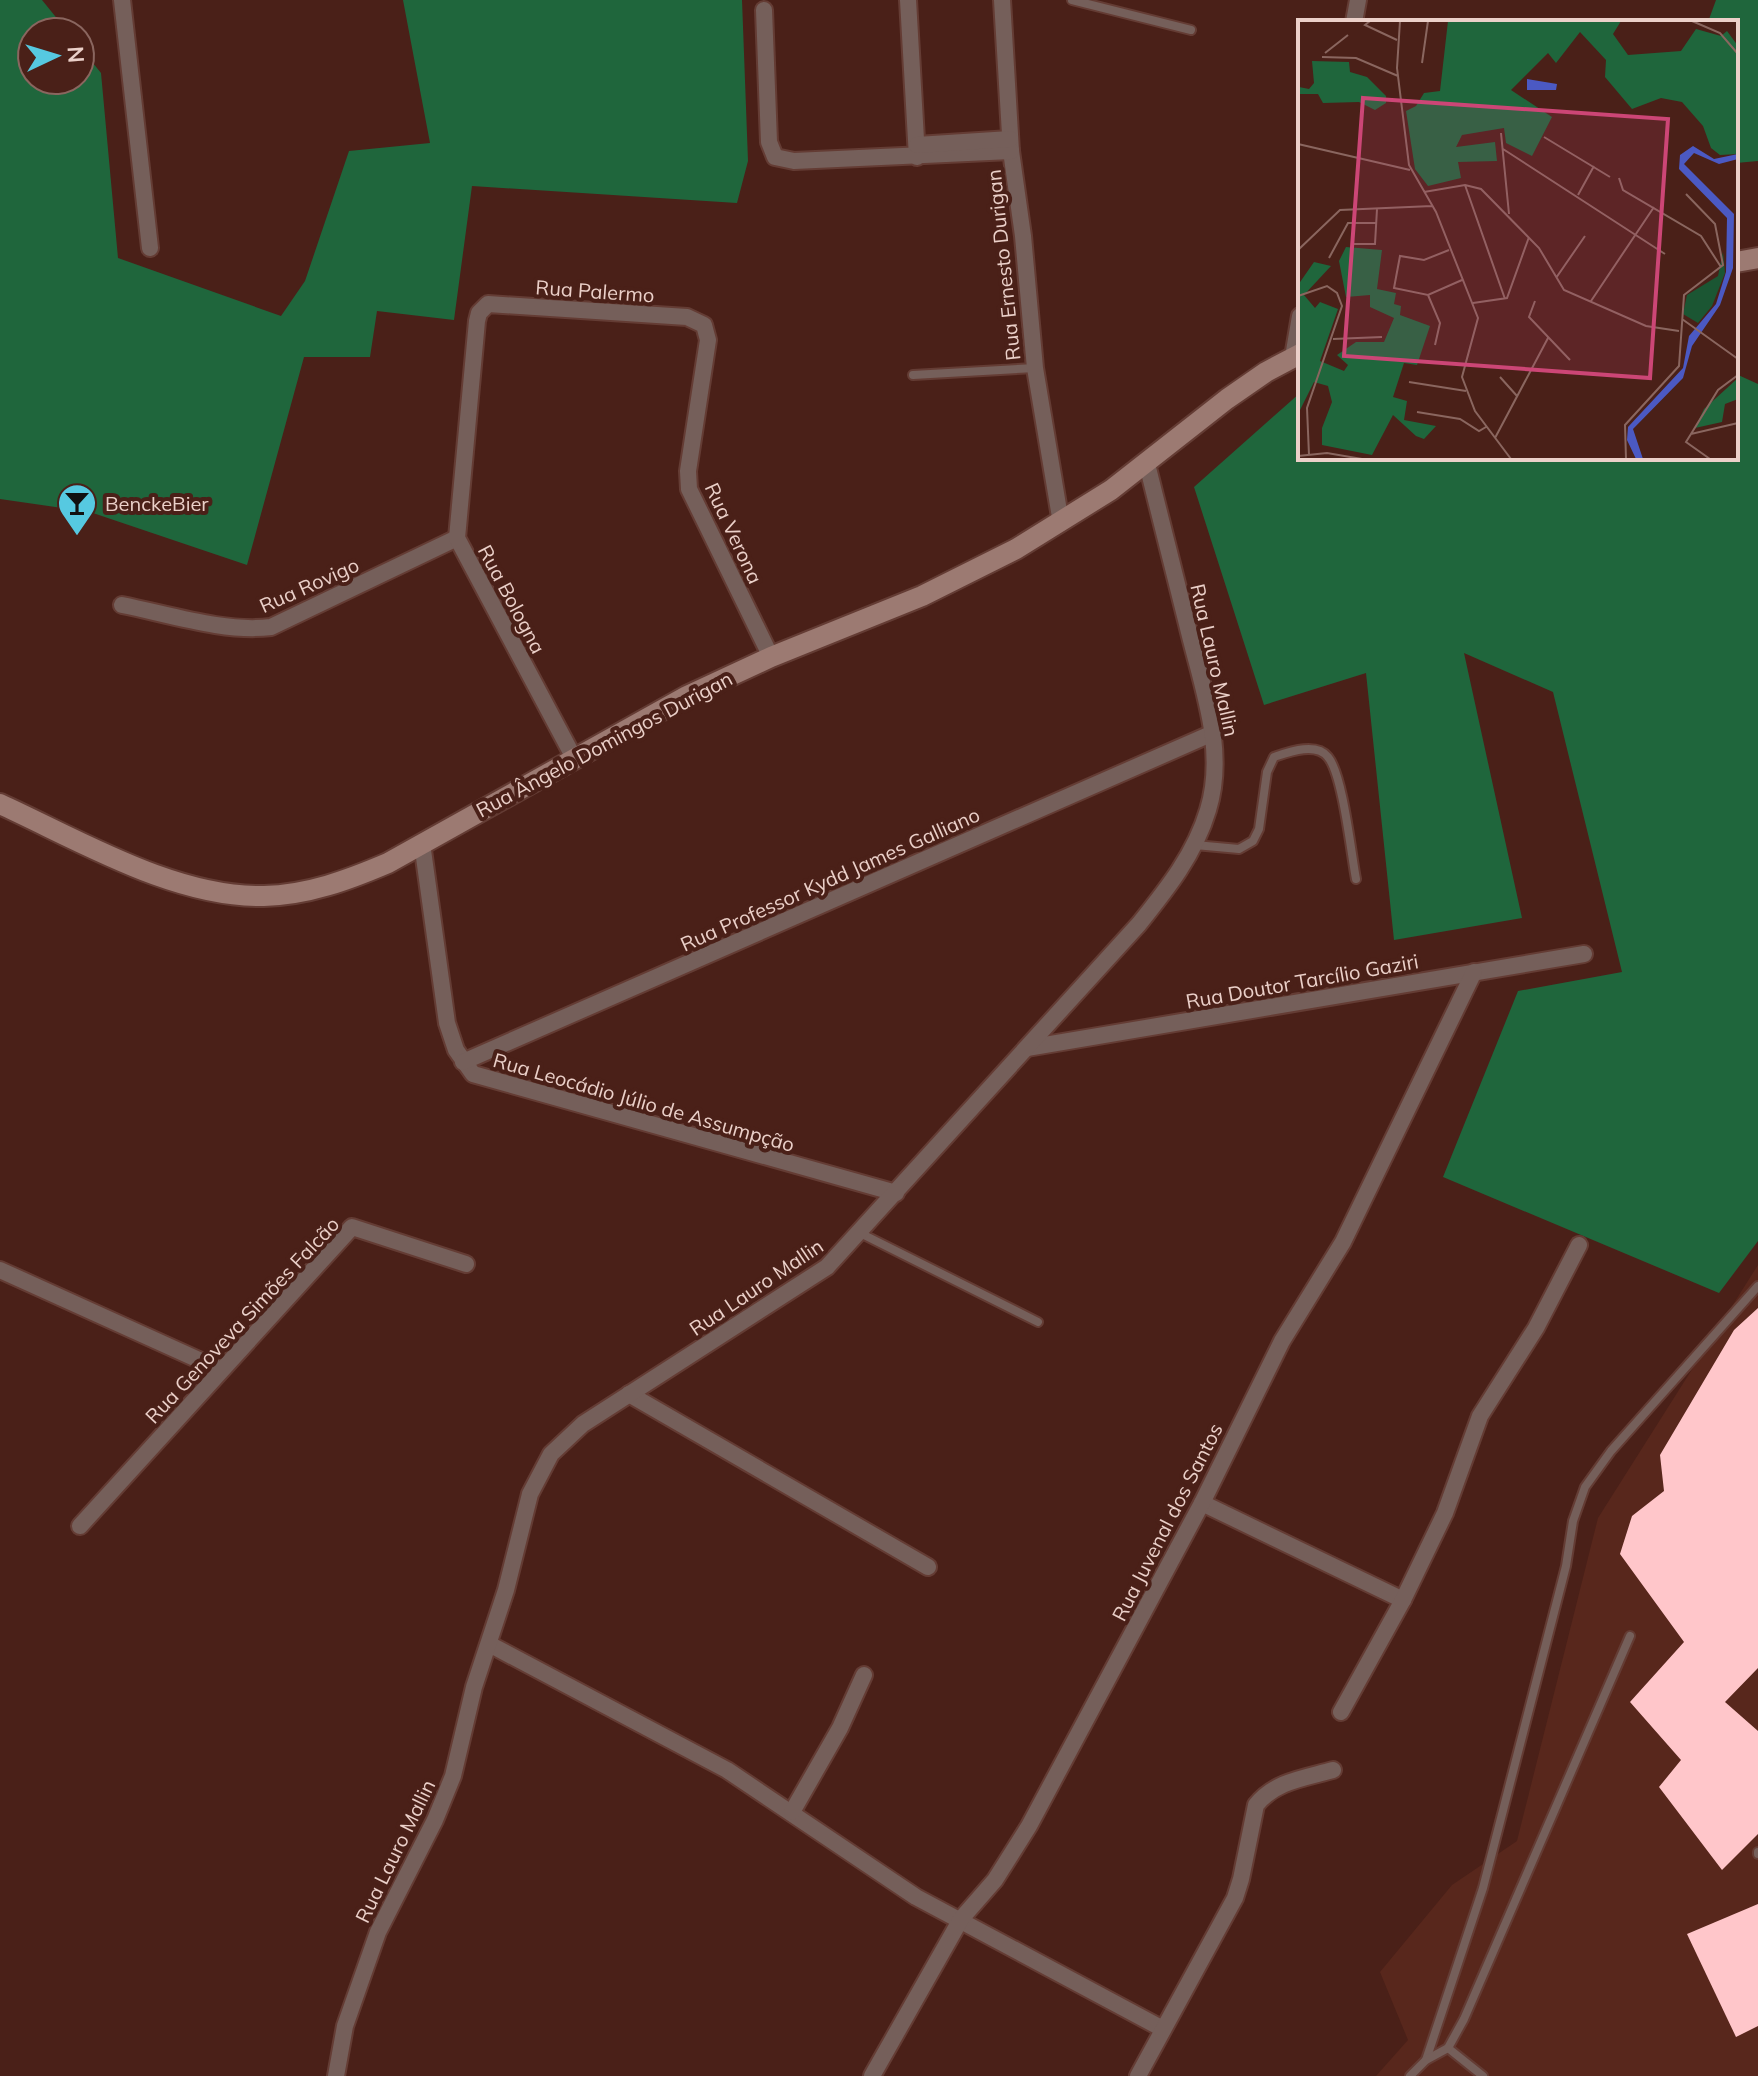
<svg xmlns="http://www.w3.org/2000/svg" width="1758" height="2076" viewBox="0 0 1758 2076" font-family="Mulish,sans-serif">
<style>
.built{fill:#58271c}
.forest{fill:#1f663c}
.building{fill:#ffc6ca}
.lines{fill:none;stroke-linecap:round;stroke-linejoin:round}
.lane-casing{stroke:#643c34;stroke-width:12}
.street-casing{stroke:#643c34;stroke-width:20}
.secondary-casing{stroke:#643c34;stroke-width:24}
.lane{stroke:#755f5a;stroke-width:8}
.street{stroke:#755f5a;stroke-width:16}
.secondary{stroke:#9c7a72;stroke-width:20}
.labels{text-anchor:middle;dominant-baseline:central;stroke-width:8;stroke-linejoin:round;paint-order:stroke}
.street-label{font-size:20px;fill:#ebd0c9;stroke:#4a2018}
.poi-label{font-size:20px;fill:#ebd0c9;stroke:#4a2018;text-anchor:start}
.inset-road{fill:none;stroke:#8a665f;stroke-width:2}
.view{fill:#cc4676;fill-opacity:0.15;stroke:#cc4676;stroke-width:4}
.inset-edge{fill:none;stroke:#ebd0c9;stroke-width:4}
</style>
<rect width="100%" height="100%" fill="#4a2018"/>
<polygon class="built" points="1758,1265 1758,2076 1376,2076 1408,2040 1380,1972 1452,1885 1517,1841 1598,1518"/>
<g class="forest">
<polygon points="0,0 42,0 68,32 32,32 32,80 80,80 80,47 101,73 118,258 281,316 305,281 349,151 430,143 403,0 742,0 748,161 737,203 472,186 454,320 377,311 370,357 304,357 247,565 90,512 0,499"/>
<polygon points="1716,0 1758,0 1758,161 1736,163 1736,22 1708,22"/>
<polygon points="1736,374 1758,384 1758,1241 1719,1293 1443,1177 1518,991 1622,972 1553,692 1464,653 1522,918 1394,940 1366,673 1264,705 1194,487 1300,393 1300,458 1736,458"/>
</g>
<g class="building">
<polygon points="1758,1308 1758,1668 1725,1702 1758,1731 1758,1834 1722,1870 1659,1787 1681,1760 1630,1702 1684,1642 1620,1554 1632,1516 1664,1491 1660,1455 1734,1330"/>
<polygon points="1758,1904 1758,2026 1736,2037 1687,1934"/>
</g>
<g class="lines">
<g class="lane-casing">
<g id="lane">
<polyline points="1072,0 1191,30"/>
<polyline points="913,375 1035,368"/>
<path d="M1195,845L1239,849L1253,841L1259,829L1267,772L1274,757C1289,752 1316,742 1328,757C1343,775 1351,853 1356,879"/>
<polyline points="860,1233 1038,1322"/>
<polyline points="1758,1852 1758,1854"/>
<polyline points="1448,2048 1483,2076"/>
<polyline points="1426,2060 1483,1888 1566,1566 1573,1521 1585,1487 1611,1451 1758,1286"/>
<polyline points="1410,2076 1426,2060 1448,2048 1464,2019 1630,1636"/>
</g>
</g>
<g class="street-casing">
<g id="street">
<polyline points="122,0 150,248"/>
<polyline points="908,0 917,157"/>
<polyline points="1002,0 1011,151 1023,236 1035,368 1061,523"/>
<polyline points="764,10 769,142 775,157 794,161 1011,151"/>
<polyline points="1354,22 1358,0"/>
<polyline points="917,145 1010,139"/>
<polyline points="1293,357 1300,316"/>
<path d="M122,605C168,614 225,633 271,627L457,538"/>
<polyline points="574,758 457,538 477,321 479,313 488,304 687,317 704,325 708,340 688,471 689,489 771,657"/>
<polyline points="422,843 447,1023 456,1050 473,1074 896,1193"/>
<polyline points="1027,1048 1584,954"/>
<polyline points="463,1062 1213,733"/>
<polyline points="0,1270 221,1370"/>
<polyline points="629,1394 928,1567"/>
<polyline points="1202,1503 1403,1600"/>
<polyline points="80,1526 352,1227 466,1264"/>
<polyline points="489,1644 727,1770 916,1897 1163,2029"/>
<polyline points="1341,1712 1403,1600 1445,1513 1480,1416 1536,1328 1579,1245"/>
<polyline points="792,1812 840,1728 864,1675"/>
<path d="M336,2076L345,2026L378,1932L435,1820L453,1776L474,1687L506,1590L530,1494L551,1454L583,1424L827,1267L1139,924C1167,889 1195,854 1208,810C1227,749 1201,684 1187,624C1174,571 1160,517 1147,464"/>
<polyline points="872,2076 961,1919 995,1880 1029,1826 1202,1503 1282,1341 1343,1242 1474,972"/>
<path d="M1138,2076L1235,1898L1241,1879L1256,1805C1275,1781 1305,1778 1333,1770"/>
</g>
</g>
<g class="secondary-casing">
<g id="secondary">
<polyline points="1736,262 1758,258"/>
<path d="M0,804C79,840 175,898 264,896C308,895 348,880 388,863L687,696L771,657L922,596L1016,549L1111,490L1227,399L1266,372L1300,354"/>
</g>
</g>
<use href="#lane" class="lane"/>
<use href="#street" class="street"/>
<use href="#secondary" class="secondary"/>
</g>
<defs>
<g id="bar-pin" transform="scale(2)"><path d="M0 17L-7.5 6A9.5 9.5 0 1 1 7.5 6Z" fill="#56c9e1" stroke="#4a2018"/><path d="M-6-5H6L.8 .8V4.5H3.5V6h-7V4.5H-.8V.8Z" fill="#111"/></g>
</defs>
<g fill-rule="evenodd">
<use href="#bar-pin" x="77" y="503"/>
</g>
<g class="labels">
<g class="street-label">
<text transform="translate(1003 265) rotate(-96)">Rua Ernesto Durigan</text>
<text transform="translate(595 291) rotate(4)">Rua Palermo</text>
<text transform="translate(734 533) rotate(65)">Rua Verona</text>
<text transform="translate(309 585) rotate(-24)">Rua Rovigo</text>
<text transform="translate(512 599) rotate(62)">Rua Bologna</text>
<text transform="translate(1215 660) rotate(77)">Rua Lauro Mallin</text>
<text transform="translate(604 744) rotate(-28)">Rua Ângelo Domingos Durigan</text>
<text transform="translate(830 879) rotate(-24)">Rua Professor Kydd James Galliano</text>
<text transform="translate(1302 981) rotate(-10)">Rua Doutor Tarcílio Gaziri</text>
<text transform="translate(644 1102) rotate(16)">Rua Leocádio Júlio de Assumpção</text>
<text transform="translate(756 1287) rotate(-34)">Rua Lauro Mallin</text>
<text transform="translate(242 1320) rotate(-47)">Rua Genoveva Simões Falcão</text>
<text transform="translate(1167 1522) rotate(-63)">Rua Juvenal dos Santos</text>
<text transform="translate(395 1851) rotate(-64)">Rua Lauro Mallin</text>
</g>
<g class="poi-label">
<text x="105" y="503">BenckeBier</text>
</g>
</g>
<g transform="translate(1298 20)">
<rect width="440" height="440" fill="#4a2018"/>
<path d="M425,232L427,253L414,286L400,303L385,294L389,275L420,256Z" fill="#1b5633"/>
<path d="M150,1H323L315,14L330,35L383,31L398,9L423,16L429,11L440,26V134L422,135L413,128L405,106L384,82L363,78L334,89L307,57L308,40L282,12L258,43L250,33L213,70L254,97L234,136L208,123L206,108L164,115L158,127L197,122L199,141L160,142L163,158L130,166L117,149L108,91L118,86L126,73L142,71ZM14,41L51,42L52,52L69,57L88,76V83L77,90L61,82L25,83L20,74H0L1,67L11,69L16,63ZM48,227L84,230L79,269L98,273L96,284L103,286L102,295L132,306L119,345L106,343L95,377L109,381L106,400L138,406L126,419L118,416L95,395L74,435L24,425V408L34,382L30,366L16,362L0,394V265L16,242L33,246L6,275L17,288L22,282L40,289L22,341L46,351L50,345L39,335L58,322H86L96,298L72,287V275L48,277L41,241ZM440,358V379L427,384L424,402L397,408L406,389Z" fill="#1f663c"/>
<path d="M229,59L259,64L258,70H229ZM395,126L416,139L440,134V139L421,144L396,133L386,144L436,194L435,248L422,285L394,326L385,358L335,409L345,439H338L329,420L330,407L385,348L391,316L418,284L428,252L429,198L381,149L382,135Z" fill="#4b59c3"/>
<path class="inset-road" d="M72,1L67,5L99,20M102,1L99,48L111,145L138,192L180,298L164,357L177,391L213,439M394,1L422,13L440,34M27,33L50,15M24,37L58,38L100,56M124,43L130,1M203,113L211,194M246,117L312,157M0,124L112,150M205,129L367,234M321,158L325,170L403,216L423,247M167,165L207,279M126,172L167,165L183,169L241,228L266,270L348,306L381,311M280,175L296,146M56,224H77L79,189M0,230L42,190L134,186M151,230L126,240L102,236L96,268L130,275L164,260M31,238L50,203H79M258,258L287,216M130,275L142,303L137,325M0,276L29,266L39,273L44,286L9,388L11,435M237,281L231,297L272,340M293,281L356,187M175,283L209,278L231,217M384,299L440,339M35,319L84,317M440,355L420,370L393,414L440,403M202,357L219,376M111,362L168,371M119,392L162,399L181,411L188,407M393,414L388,422L412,439M197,418L250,318M0,436L29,433L64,439M328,439L327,405L381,346L386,275L425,245L417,204L388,174"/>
<path class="view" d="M65,78L370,99L352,358L46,336Z"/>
<rect width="440" height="440" class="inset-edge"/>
</g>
<g transform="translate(56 56) rotate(86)"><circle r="38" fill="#4a2018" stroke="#8a665f" stroke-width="2"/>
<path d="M0-6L14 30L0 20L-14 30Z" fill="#56c9e1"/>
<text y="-12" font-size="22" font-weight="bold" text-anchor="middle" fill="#ebd0c9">N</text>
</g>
</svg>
